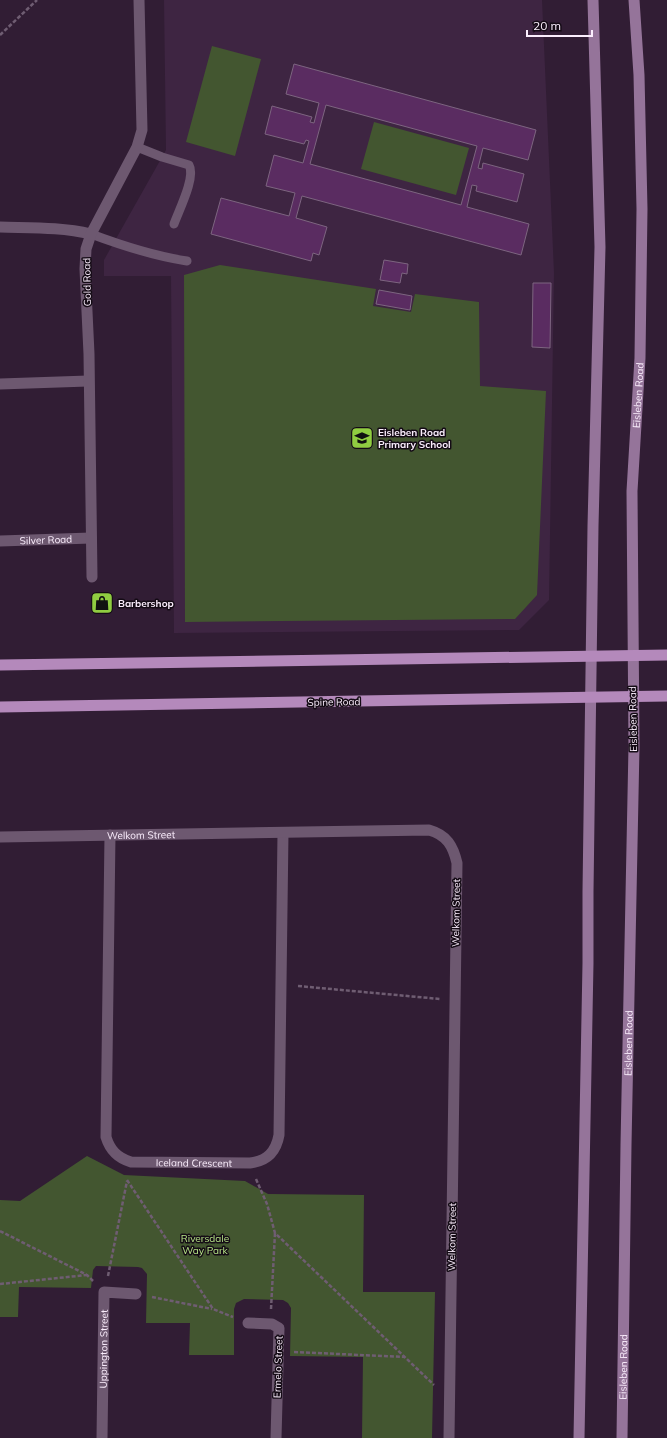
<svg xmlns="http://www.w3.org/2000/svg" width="667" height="1438" viewBox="0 0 667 1438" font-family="Mulish,sans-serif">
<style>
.built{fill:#3e2542}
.green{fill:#435630}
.building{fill:#5a2c61;stroke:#7d6580;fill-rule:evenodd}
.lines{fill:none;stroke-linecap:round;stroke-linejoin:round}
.path{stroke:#6f5d72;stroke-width:2.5;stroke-dasharray:4 2;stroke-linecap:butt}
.service{stroke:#6d5870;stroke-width:9}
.minor{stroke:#6d5870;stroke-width:11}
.secondary{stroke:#95749a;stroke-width:11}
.primary{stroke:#b489bb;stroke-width:11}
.labels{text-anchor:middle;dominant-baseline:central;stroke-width:3;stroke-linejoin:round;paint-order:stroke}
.street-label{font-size:10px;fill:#fbeefd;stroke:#140b15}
.poi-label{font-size:10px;font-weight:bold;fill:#fbeefd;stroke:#140b15;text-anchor:start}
.park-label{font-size:10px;fill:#b8e788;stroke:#140b15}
</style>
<rect width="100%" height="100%" fill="#311d34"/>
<polygon class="built" points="164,0 542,0 554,273 549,600 519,630 174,633 171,276 104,276 104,260 166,150"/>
<g class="green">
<polygon points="212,46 261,59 235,156 186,142"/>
<polygon points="374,122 469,148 456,195 361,169"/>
<polygon points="220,265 376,289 373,306 411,312 415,294 479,302 480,386 546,391 537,595 515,619 185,622 184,275"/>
<polygon points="87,1156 124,1175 245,1181 268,1194 364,1195 363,1292 435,1292 432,1438 362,1438 363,1357 290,1356 291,1308 288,1303 283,1300 244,1299 236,1303 234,1309 234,1355 189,1355 190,1323 146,1323 147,1274 142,1268 138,1267 96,1266 93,1270 91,1288 19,1287 18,1317 0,1317 0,1200 20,1201"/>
</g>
<g class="building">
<path d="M294,64L536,130L528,160L483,148L478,168L482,169L483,163L524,174L517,202L476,191L477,186L472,185L467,207L529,224L521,255L302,196L296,218L327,227L319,255L313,253L311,261L211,234L221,198L289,216L295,193L266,186L274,155L303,163L309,141L306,140L304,144L265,134L272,106L312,117L310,122L314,123L319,103L286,94ZM326,105L477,146L461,205L310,164Z"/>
<polygon points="384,260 408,264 407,274 402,273 400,283 380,280"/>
<polygon points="533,283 551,283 550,348 532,347"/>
<polygon points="379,290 412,296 410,310 376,304"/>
</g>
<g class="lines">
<g class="path">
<polyline points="0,35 37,0"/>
<polyline points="298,986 440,999"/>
<polyline points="256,1179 267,1204 275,1233 434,1385"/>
<polyline points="127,1180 213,1309 233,1317"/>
<polyline points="0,1231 87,1275 93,1281"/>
<polyline points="108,1276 127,1181"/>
<polyline points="0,1284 87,1275"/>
<polyline points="152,1297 212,1309"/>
<polyline points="271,1309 275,1233"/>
<polyline points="294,1352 405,1357"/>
</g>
<g class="service">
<path d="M137,147L162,157L189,165C196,177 179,210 174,224"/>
<path d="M91,234C123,246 154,256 187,261"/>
</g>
<g class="minor">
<path d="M0,227C31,228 61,227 91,234"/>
<polyline points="0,384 88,381"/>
<path id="s1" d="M0,541L91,538"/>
<polyline points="92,577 89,354 85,269 86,249 91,234 137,147 142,130 139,0"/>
<path id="s2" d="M110,835L106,1137C110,1150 117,1158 131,1162L250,1163C267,1161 276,1152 279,1135L283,833"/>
<path id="s3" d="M0,837L429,830C447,835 453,846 457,863L449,1438"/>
<polyline points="248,1323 272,1324 279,1328 276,1438"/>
<path id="s4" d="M102,1438L104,1292L136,1294"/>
</g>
<g class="secondary">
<polyline points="579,1438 588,963 588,891 593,526 600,247 593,0"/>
<path id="s5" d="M622,1438L626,1145L634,746L632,491L640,358L642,209L639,75L634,0"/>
</g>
<g class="primary">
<polyline points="0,665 667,655"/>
<polyline points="0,707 667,696"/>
</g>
</g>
<defs>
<g id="school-square" transform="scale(1.15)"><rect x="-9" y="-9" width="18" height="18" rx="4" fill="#90cd41" stroke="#140b15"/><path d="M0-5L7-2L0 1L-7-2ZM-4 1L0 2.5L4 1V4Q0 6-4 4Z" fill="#111"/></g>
<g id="shop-square" transform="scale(1.15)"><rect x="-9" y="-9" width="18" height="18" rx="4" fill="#90cd41" stroke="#140b15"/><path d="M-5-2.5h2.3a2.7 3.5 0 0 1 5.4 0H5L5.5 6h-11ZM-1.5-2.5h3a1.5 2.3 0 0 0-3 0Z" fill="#111"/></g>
</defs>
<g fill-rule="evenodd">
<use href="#school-square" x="362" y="438"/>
<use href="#shop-square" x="102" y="603"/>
</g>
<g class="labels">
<g class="street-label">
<text transform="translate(87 282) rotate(-91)">Gold Road</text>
<text stroke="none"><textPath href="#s5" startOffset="1043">Eisleben Road</textPath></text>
<text stroke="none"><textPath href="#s1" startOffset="46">Silver Road</textPath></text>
<text transform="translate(334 702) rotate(-1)">Spine Road</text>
<text transform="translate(633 719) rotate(-91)">Eisleben Road</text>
<text stroke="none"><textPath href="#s3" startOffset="141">Welkom Street</textPath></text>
<text transform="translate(456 913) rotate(-89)">Welkom Street</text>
<text stroke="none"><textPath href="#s5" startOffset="395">Eisleben Road</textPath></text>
<text stroke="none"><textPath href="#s2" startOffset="402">Iceland Crescent</textPath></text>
<text transform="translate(452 1237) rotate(-89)">Welkom Street</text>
<text stroke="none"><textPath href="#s4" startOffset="89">Uppington Street</textPath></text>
<text transform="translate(278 1367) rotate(-88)">Ermelo Street</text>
<text stroke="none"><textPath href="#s5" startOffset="71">Eisleben Road</textPath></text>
</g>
<g class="poi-label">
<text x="378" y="432">Eisleben Road<tspan x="378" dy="12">Primary School</tspan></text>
<text x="118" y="603">Barbershop</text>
</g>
<g class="park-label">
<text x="205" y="1238">Riversdale<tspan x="205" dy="12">Way Park</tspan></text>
</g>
</g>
<path d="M527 30v6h65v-6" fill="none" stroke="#fbeefd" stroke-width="2"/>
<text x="533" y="30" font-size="12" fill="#fbeefd" stroke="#140b15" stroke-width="3" paint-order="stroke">20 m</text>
</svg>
